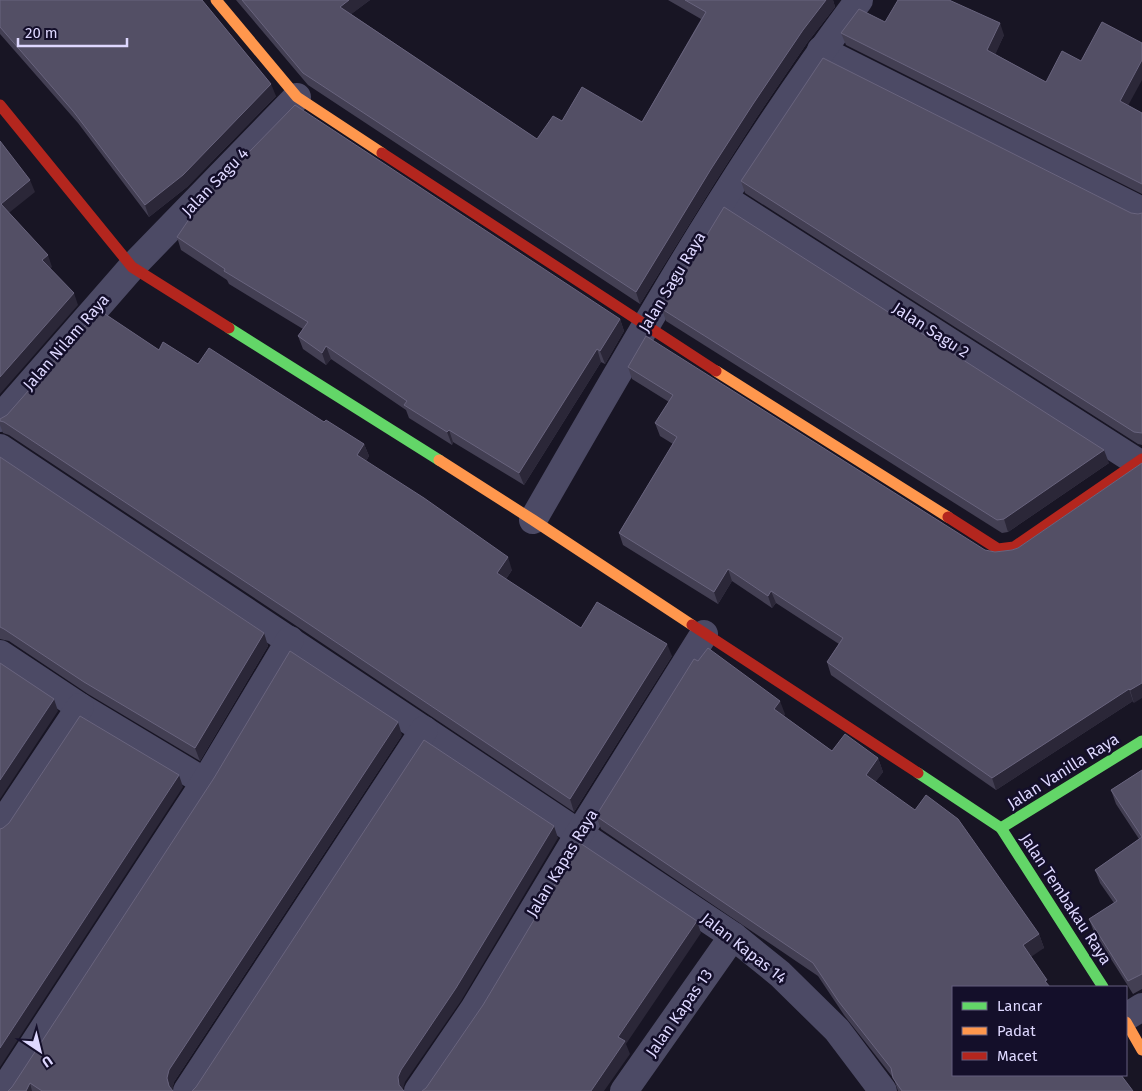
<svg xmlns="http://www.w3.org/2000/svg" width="1142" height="1091" viewBox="0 0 1142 1091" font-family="'Fira Sans',sans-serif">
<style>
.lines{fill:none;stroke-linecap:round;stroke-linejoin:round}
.street{stroke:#4c4a65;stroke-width:28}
.fast{stroke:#63d668;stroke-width:11}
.slow{stroke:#ff974d;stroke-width:11}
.jam{stroke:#b3261e;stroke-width:11}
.wall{fill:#433f53}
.shaded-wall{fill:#2b2738}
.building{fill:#534f65;stroke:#69647e}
.labels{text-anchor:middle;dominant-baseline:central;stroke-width:5;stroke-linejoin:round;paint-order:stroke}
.street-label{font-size:16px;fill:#ded8ff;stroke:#140f2a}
</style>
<rect width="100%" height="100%" fill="#181524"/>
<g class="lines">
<g class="street">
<polyline points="821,50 1142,211"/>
<polyline points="724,198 1137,462"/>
<polyline points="0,418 132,267 297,97"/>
<polyline points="0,448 733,936 780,974 837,1030 883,1091"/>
<path d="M533,520C635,343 736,163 859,0"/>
<polyline points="0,654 80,707 205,782"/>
<polyline points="0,827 80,707"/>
<polyline points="1126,1017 1142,1007"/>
<polyline points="3,1091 205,782 290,640"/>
<polyline points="187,1091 424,730"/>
<polyline points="418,1091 474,1009 579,834 704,634"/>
<polyline points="624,1091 733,936"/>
</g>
<g class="fast">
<polyline points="229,328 439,460"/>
<polyline points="918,773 1001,828 1103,987"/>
<polyline points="1001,828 1142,741"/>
</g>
<g class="slow">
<polyline points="216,0 297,97 382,153"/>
<polyline points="716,371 948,517"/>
<polyline points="439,460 533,520 692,625"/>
<polyline points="1126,1022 1142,1050"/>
</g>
<g class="jam">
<polyline points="0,105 132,267 229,328"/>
<polyline points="382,153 716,371"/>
<polyline points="948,517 998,549 1014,547 1142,459"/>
<polyline points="692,625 918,773"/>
</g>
</g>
<g class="wall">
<polygon points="0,0 276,96 187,187 149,217 78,123 0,34"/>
<polygon points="236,0 370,0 351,14 537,139 562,121 642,122 701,19 668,0 833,0 835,7 807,43 757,117 716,181 640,304 308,85"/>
<polygon points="885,22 1004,35 995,54 1046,82 1128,106 1142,113 1142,194 846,45 841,33"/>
<polygon points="741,181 1131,213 1138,214 1142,213 1142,445 1138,444 745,193"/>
<polygon points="177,237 620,319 624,331 605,364 601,362 524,485 453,442 452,445 409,418 406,410 331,359 326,365 303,349 298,336 303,329 229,284 227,280 181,250"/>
<polygon points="662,309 1109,463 1008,532 1002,533 666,321"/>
<polygon points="159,350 198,364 324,422 364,444 369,456 366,461 512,570 506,579 581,628 672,656 574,812 298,627 9,435 3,433 0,425 0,419"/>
<polygon points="628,367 985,550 995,552 1012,550 1018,548 1142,463 1134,703 1133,701 996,790 831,675 827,662 839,644 776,603 772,608 732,581 718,604 623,545 619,533 673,444 660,436 655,423 669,402 632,379"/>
<polygon points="0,457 264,633 268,646 200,761 88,694 9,641 0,639"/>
<polygon points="785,714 784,716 832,751 878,758 883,772 875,782 1039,934 1044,948 953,987 1133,1091 898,1091 894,1079 844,1015 818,976 601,829 596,816"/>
<polygon points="402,735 174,1082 172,1089 173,1091 8,1091"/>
<polygon points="1142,770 1142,989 1133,994 1094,932 1089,919 1114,903 1100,883 1095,870 1139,839 1116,804 1111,790"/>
</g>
<g class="shaded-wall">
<polygon points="349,0 370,0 345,19 340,7"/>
<polygon points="826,0 833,0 835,7 807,43 757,117 716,181 640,304 636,292 711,169 753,104 803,30"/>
<polygon points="1000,23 1004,35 992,62 987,50"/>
<polygon points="1142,60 1142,80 1124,113 1120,101"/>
<polygon points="271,84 276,96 187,187 149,217 145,205"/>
<polygon points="30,180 35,192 5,216 1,204"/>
<polygon points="48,255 52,267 47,272 42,260"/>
<polygon points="74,293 78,305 0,394 0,377"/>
<polygon points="620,319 624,331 605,364 600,351"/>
<polygon points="326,346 331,359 326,365 322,353"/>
<polygon points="597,349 601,362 524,485 519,473"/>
<polygon points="449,430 453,442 452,445 447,432"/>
<polygon points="364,444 369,456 362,468 357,455"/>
<polygon points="1104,450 1109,463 1008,532 1004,519"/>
<polygon points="508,557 512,570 501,586 497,573"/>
<polygon points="728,569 732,581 718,604 714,592"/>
<polygon points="771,591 776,603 772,608 768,596"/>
<polygon points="264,633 268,646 200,761 195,748"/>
<polygon points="667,644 672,656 574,812 570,799"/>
<polygon points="1142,683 1142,698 1134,703 1130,690"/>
<polygon points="1129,689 1133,701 996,790 992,778"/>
<polygon points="54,699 58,711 0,799 0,780"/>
<polygon points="780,701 785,714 779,722 774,709"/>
<polygon points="398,722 402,735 174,1082 172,1091 171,1091 167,1078 169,1070"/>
<polygon points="878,758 883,772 871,788 866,775"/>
<polygon points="179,775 183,787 0,1067 0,1048"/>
<polygon points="554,826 558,838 461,1001 405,1082 403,1089 399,1085 398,1077 401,1070"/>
<polygon points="697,921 701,933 626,1044 630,1054 604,1091 591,1091 618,1037"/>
<polygon points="1039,934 1044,948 1028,959 1023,945"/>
<polygon points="30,1083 32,1091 26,1091"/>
</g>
<g class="building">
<polygon points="0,0 202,0 271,84 183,175 145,205 73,111 0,27"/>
<polygon points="242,0 349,0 340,7 537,139 553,116 562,121 582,87 642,122 706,12 685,0 826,0 803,30 753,104 711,169 636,292 303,73"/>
<polygon points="898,0 949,0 1000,23 987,50 1046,82 1062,51 1081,61 1102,22 1142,43 1142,60 1120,101 1142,113 1142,184 841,33 859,9 885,22"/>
<polygon points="823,58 1131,213 1138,214 1142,213 1142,433 1134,432 741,181"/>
<polygon points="295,105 620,319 600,351 597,349 519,473 449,430 447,432 404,405 407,401 326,346 322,353 298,336 308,322 224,271 225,269 177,237 202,200"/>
<polygon points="0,141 30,180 1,204 48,255 42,260 74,293 0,377"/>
<polygon points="724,207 1104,450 1004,519 997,520 662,309"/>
<polygon points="99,310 159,350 163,342 198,364 209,348 324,422 326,420 364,444 357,455 424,498 508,557 497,573 581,628 597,602 667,644 570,799 294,614 4,422 0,421 0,419 7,415"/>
<polygon points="646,336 985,550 995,552 1012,550 1018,548 1142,463 1142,683 1130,690 1129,689 992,778 827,662 843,638 771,591 768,596 728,569 714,592 619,533 677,437 655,423 673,395 628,367"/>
<polygon points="0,457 264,633 195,748 84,682 4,629 0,627"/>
<polygon points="708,648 780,701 774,709 832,751 845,734 878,758 866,775 915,810 926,795 958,819 1039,934 1023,945 1047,980 1045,981 1050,987 953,987 953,1075 1121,1075 1133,1091 902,1091 893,1078 891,1068 839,1002 813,963 596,816 694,659 698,661"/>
<polygon points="290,651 398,722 169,1070 167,1078 169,1086 173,1091 42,1091 30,1083 26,1091 8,1091 12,1087 214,778"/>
<polygon points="0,663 54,699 0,780"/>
<polygon points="80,716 179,775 0,1048 0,829 3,828 9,823"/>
<polygon points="424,740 554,826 456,988 401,1070 398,1077 399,1085 404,1091 192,1091 196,1087"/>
<polygon points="1142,770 1142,974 1128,981 1089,919 1117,901 1095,870 1142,837 1111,790"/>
<polygon points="580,843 697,921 618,1037 625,1041 591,1091 422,1091 426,1088 483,1005"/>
</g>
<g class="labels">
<g class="street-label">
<text transform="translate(215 182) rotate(-46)">Jalan Sagu 4</text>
<text transform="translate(672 282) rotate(-59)">Jalan Sagu Raya</text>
<text transform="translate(931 330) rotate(33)">Jalan Sagu 2</text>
<text transform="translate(66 342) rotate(-49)">Jalan Nilam Raya</text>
<text transform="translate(1063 771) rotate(-32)">Jalan Vanilla Raya</text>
<text transform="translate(562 863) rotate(-59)">Jalan Kapas Raya</text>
<text transform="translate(1066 899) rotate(57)">Jalan Tembakau Raya</text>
<text transform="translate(744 948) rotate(38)">Jalan Kapas 14</text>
<text transform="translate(679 1013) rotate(-55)">Jalan Kapas 13</text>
</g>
</g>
<rect x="952" y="986" width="175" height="90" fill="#140f2a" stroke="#655f7f"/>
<rect x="962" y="1002" width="25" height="8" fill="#63d668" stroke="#655f7f"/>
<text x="997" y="1011" font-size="15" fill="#ded8ff">Lancar</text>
<rect x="962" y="1027" width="25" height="8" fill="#ff974d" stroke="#655f7f"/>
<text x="997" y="1036" font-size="15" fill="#ded8ff">Padat</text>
<rect x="962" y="1052" width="25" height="8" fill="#b3261e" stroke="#655f7f"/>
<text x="997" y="1061" font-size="15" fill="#ded8ff">Macet</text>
<g transform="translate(40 1051) rotate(145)" stroke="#140f2a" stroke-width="4" paint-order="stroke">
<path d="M0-4L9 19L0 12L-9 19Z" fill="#ded8ff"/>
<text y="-8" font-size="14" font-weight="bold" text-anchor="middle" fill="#ded8ff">U</text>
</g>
<path d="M18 38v8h109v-8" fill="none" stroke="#ded8ff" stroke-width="2.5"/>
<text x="25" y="38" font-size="15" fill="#ded8ff" stroke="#140f2a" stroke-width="4" paint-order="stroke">20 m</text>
</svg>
